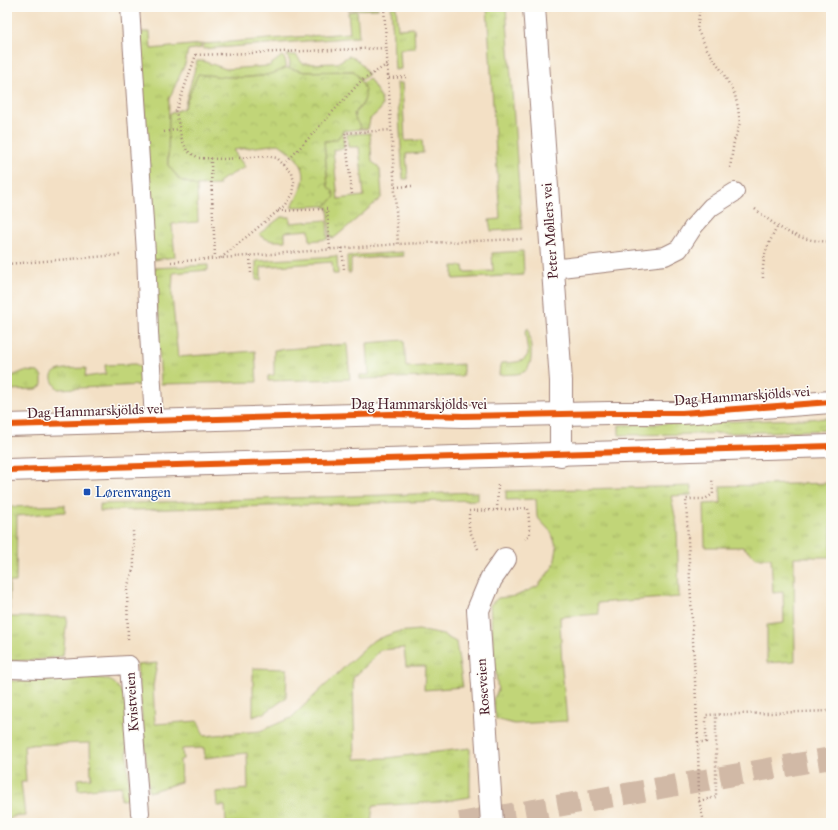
<svg xmlns="http://www.w3.org/2000/svg" width="838" height="830" viewBox="0 0 838 830" font-family="'IM FELL Great Primer',serif">
<style>
.grass{fill:url(#grass-tufts);stroke:#867a52}
.park{fill:url(#park-crowns);stroke:#867a52}
.lines{fill:none;stroke-linecap:round;stroke-linejoin:round}
.trunk-tunnel{stroke:#d1b9a6;stroke-width:22;stroke-dasharray:22 11;stroke-linecap:butt}
.service-casing{stroke:#9e8078;stroke-width:20}
.minor-casing{stroke:#9e8078;stroke-width:24}
.secondary-casing{stroke:#9e8078;stroke-width:24}
.path{stroke:#9e8078;stroke-width:2.5;stroke-dasharray:1 3;stroke-linecap:butt}
.service{stroke:#fff;stroke-width:18}
.minor{stroke:#fff;stroke-width:22}
.secondary{stroke:#fff;stroke-width:22}
.cycleway-casing{stroke:#fdfcf7;stroke-width:8}
.cycleway{stroke:#e8590c;stroke-width:6}
.transit-dot{fill:#1a4fb4;stroke:#fdfcf7;stroke-width:1.5}
.labels{text-anchor:middle;dominant-baseline:central;stroke-width:3;stroke-linejoin:round;paint-order:stroke}
.street-label{font-size:14px;fill:#4a1f2b;stroke:#fdfcf7}
.transit-label{font-size:14px;fill:#164399;stroke:#fdfcf7;text-anchor:start}
</style>
<defs>
<pattern id="grass-tufts" width="24" height="20" patternUnits="userSpaceOnUse"><rect width="24" height="20" fill="#c1d578"/><path d="M3 7l-1-3M5 7V3M7 7l1-3M15 17l-1-3M17 17v-4M19 17l1-3" fill="none" stroke="#a7b668"/></pattern>
<pattern id="park-crowns" width="20" height="18" patternUnits="userSpaceOnUse"><rect width="20" height="18" fill="#c1d578"/><path d="M2 6a3 3 0 1 1 6 0M12 15a3 3 0 1 1 6 0" fill="none" stroke="#a7b668"/></pattern>
</defs>
<rect width="100%" height="100%" fill="#fdfcf7"/>
<filter id="ink" filterUnits="userSpaceOnUse"><feTurbulence type="fractalNoise" baseFrequency=".025" numOctaves="2"/><feDisplacementMap in="SourceGraphic" scale="8" xChannelSelector="R" yChannelSelector="G"/><feConvolveMatrix kernelMatrix="1 2 1 2 8 2 1 2 1" color-interpolation-filters="sRGB"/></filter>
<filter id="wash" filterUnits="userSpaceOnUse"><feTurbulence type="fractalNoise" baseFrequency=".012" numOctaves="4" result="noise"/><feDisplacementMap in="SourceGraphic" scale="16" xChannelSelector="R" yChannelSelector="G"/><feGaussianBlur stdDeviation="0.9" result="paint"/><feColorMatrix in="noise" values="0 0 0 0 0 0 0 0 0 0 0 0 0 0 0 0 0 1.4 0 .05"/><feComposite in="paint" operator="in"/></filter>
<g filter="url(#wash)">
<rect width="100%" height="100%" fill="#f3e0c5"/>
<g class="grass">
<polygon points="348,7 378,7 378,9 348,10"/>
<polygon points="391,7 396,7 398,29 414,28 415,48 400,49 401,69 395,70"/>
<polygon points="487,7 506,7 522,229 491,231 489,220 500,219"/>
<polygon points="357,11 359,37 203,49 203,44 350,33 348,12"/>
<polygon points="140,32 150,32 151,49 201,44 201,48 188,50 185,64 169,99 168,165 180,180 197,186 198,222 172,224 175,257 153,260"/>
<path d="M287,55H296L303,64L337,63L349,56C359,59 363,66 368,75L361,80L354,71L305,72L289,68L290,62Z"/>
<path d="M282,56H283L286,63L285,68C262,82 223,77 198,75L184,108L197,61H203L226,69L269,66Z"/>
<path d="M369,78L381,98L382,105L380,110L370,119L368,129H361L354,118V113C367,102 366,98 362,83Z"/>
<polygon points="397,83 402,83 405,141 422,140 423,153 406,154 408,179 403,179"/>
<polygon points="343,131 344,148 333,150 338,199 364,196 359,147 348,147 347,134 370,133 372,162 378,166 380,170 382,195 381,198 339,234 334,238 330,237 328,207 325,208 325,206 335,197 328,187 324,141 328,141 339,137 340,133"/>
<path d="M281,217H290V223L327,220L328,239L310,241L309,230L285,232V241C275,241 267,242 259,234Z"/>
<polygon points="523,251 524,275 453,279 453,266 463,266 464,272 493,271 492,253"/>
<polygon points="403,252 404,256 351,259 351,273 348,273 347,256"/>
<polygon points="337,256 338,274 333,274 332,262 261,267 261,280 256,280 256,261"/>
<polygon points="208,265 208,270 173,273 172,295 178,357 255,351 257,382 161,384 154,268"/>
<path d="M528,328C530,340 537,369 521,373C515,375 506,374 499,375L500,365L502,363C511,362 524,364 528,354L525,331Z"/>
<polygon points="404,340 406,367 463,364 463,376 360,379 360,375 369,375 367,343"/>
<polygon points="347,344 350,379 268,381 268,376 274,375 274,350"/>
<path d="M135,364C146,368 144,375 144,385L58,389C38,366 72,369 86,368L85,377L106,374L105,365Z"/>
<polygon points="24,371 38,372 42,376 42,385 37,389 7,390 7,377 10,377"/>
<polygon points="831,418 831,430 698,434 619,435 619,425"/>
<polygon points="831,483 831,557 794,557 795,661 767,663 767,625 784,623 783,592 773,593 771,558 757,558 743,547 705,547 704,504 721,503 720,486"/>
<polygon points="692,486 691,495 671,496 677,526 679,597 597,603 599,614 560,617 562,668 567,721 514,724 496,719 493,699 498,691 495,667 490,605 498,598 516,596 538,586 554,565 557,548 551,532 537,517 536,499 506,500 506,491"/>
<polygon points="478,492 478,500 100,511 100,504"/>
<polygon points="65,505 65,512 17,516 16,582 9,582 10,617 67,617 63,656 37,660 7,661 7,507"/>
<polygon points="419,630 443,635 456,642 463,687 424,690 425,666 406,666 404,648 380,650 369,663 353,678 355,759 387,758 470,748 470,797 440,802 373,806 371,823 226,823 225,806 217,806 216,792 248,789 247,753 205,758 204,748 182,749 183,759 180,760 181,782 149,792 137,665 157,663 153,686 155,724 198,721 204,736 260,731 291,718 355,657 374,640 397,632"/>
<polygon points="253,668 287,669 286,698 266,712 253,717"/>
<path d="M91,678C111,678 114,680 125,697L129,799L121,800V786L78,790L77,779L91,778L90,743L24,745L26,782H21L25,816L12,817L7,823V680L12,681Z"/>
</g>
<path class="park" d="M285,68H289L305,72L354,71C367,89 371,98 354,113L355,118L361,129L343,131L336,140L324,141L328,187L333,191L335,197L325,206L291,207C311,176 308,165 279,144L233,150L245,167L218,182L220,185L197,186L180,180L168,165L169,114L184,108L198,74C223,77 262,82 285,68Z"/>
</g>
<g filter="url(#ink)">
<g class="lines">
<polyline class="trunk-tunnel" points="460,823 831,758"/>
<g class="service-casing">
<g id="service">
<polyline points="130,7 146,253 149,332 154,421"/>
<polyline points="552,269 665,256 679,249 694,226 711,207 735,192"/>
<polyline points="7,667 11,669 40,670 129,665 140,813"/>
</g>
</g>
<g class="minor-casing">
<g id="minor">
<polyline points="534,7 561,381 561,455"/>
<polyline points="492,823 478,610 491,579 505,559"/>
</g>
</g>
<g class="secondary-casing">
<g id="secondary">
<polyline points="7,425 391,414 463,416 609,413 682,413 831,402"/>
<polyline points="7,470 831,446"/>
</g>
</g>
<g class="path">
<polyline points="384,7 398,244 522,239"/>
<polyline points="700,7 697,29 707,49 722,71 735,95 738,108 740,123 734,141 730,168"/>
<polyline points="389,78 407,77"/>
<polyline points="164,132 179,129"/>
<path d="M211,158C211,192 214,225 215,258"/>
<polyline points="284,165 361,81 388,64"/>
<polyline points="395,187 412,186"/>
<polyline points="352,194 345,133 391,130"/>
<path d="M755,209C775,225 787,235 812,240C819,241 824,242 831,241"/>
<polyline points="278,211 327,209 330,249"/>
<polyline points="342,248 344,269"/>
<polyline points="250,256 251,273"/>
<polyline points="221,258 284,206 292,194 294,182 292,173 277,158 266,156 224,159 199,158 187,151 181,137 176,111 196,55 387,48"/>
<polyline points="171,262 398,244"/>
<polyline points="7,264 120,255"/>
<path d="M763,278C762,256 767,247 777,227"/>
<polyline points="497,510 528,508 530,534 525,539"/>
<polyline points="478,549 469,529 469,511 497,510 498,485"/>
<polyline points="128,639 127,588 134,567 133,530"/>
<polyline points="698,742 686,499 705,499 713,494 712,478"/>
<polyline points="699,801 716,797 716,715"/>
<polyline points="709,823 703,818 699,801 698,742 706,742 706,715 831,711"/>
</g>
<use href="#service" class="service"/>
<use href="#minor" class="minor"/>
<use href="#secondary" class="secondary"/>
<g class="cycleway-casing">
<g id="cycleway">
<polyline points="7,425 391,414 463,416 609,413 682,413 831,402"/>
<polyline points="7,470 831,446"/>
</g>
</g>
<use href="#cycleway" class="cycleway"/>
</g>
</g>
<rect class="transit-dot" x="83" y="488" width="8" height="8" rx="2"/>
<g class="labels">
<g class="street-label">
<text transform="translate(550 231) rotate(-94)">Peter Møllers vei</text>
<text transform="translate(742 396) rotate(-4)">Dag Hammarskjölds vei</text>
<text x="419" y="404">Dag Hammarskjölds vei</text>
<text transform="translate(95 411) rotate(-2)">Dag Hammarskjölds vei</text>
<text transform="translate(483 687) rotate(-94)">Roseveien</text>
<text transform="translate(132 702) rotate(-94)">Kvistveien</text>
</g>
<g class="transit-label">
<text x="95" y="492">Lørenvangen</text>
</g>
</g>
<rect width="838" height="830" fill="none" stroke="#fdfcf7" stroke-width="24"/>
</svg>
